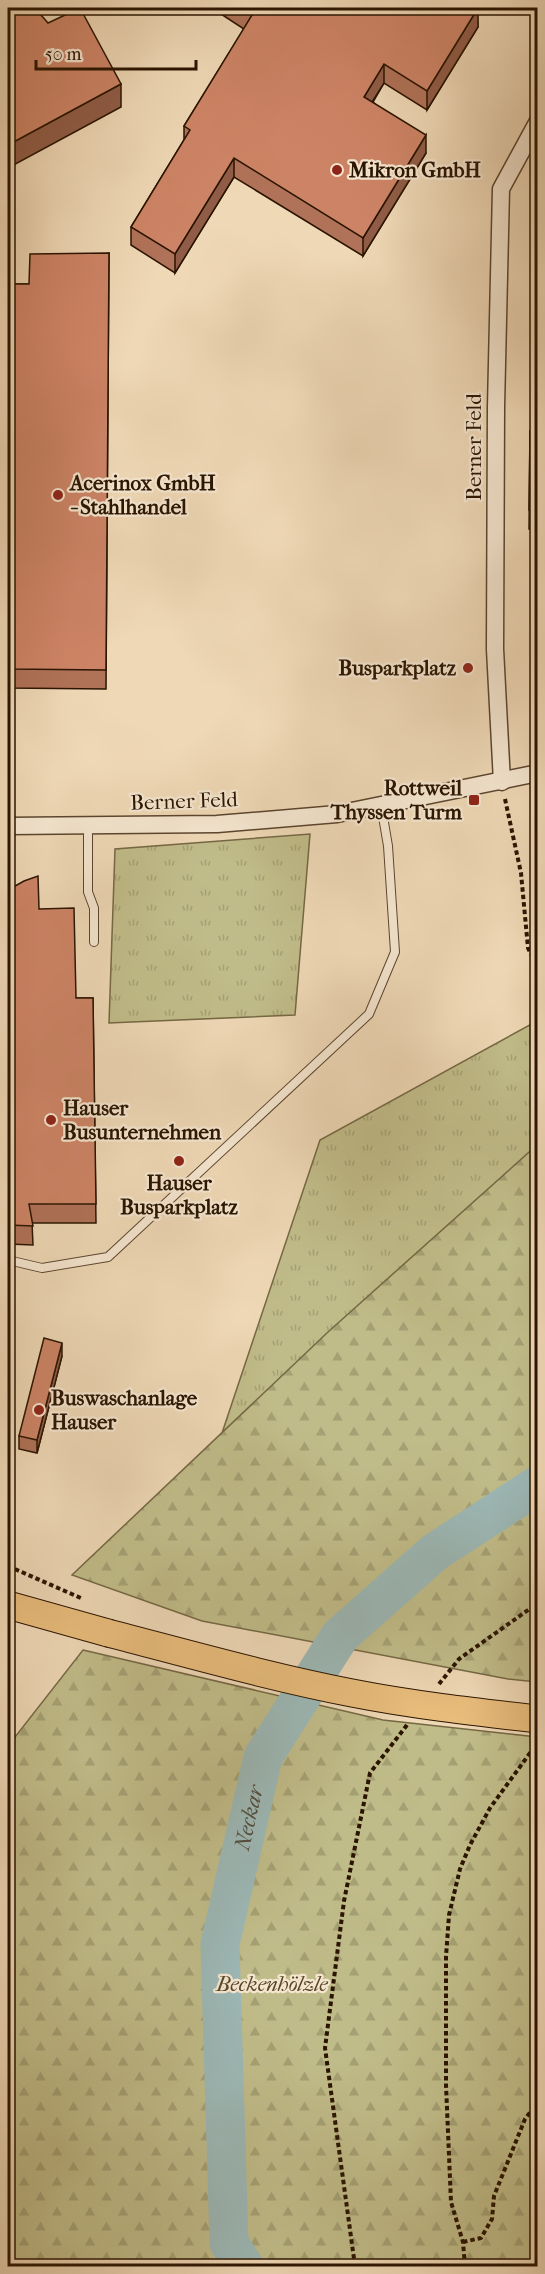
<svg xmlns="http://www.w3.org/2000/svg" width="545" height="2274" viewBox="0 0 545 2274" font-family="'IM FELL French Canon',serif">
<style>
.grass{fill:url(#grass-tufts);stroke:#756844;stroke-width:1.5}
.forest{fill:url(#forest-firs);stroke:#756844;stroke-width:1.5}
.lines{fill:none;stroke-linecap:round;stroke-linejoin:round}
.river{stroke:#9cb8b6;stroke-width:39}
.service-casing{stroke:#5b452e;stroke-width:10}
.minor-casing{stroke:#5b452e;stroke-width:19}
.primary-casing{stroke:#2a1400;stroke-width:29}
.path{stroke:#2a1400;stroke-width:4;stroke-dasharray:4.5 3;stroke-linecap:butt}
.service{stroke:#f5e6d0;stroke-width:8}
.minor{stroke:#f5e6d0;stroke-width:16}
.primary{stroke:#e8bc7b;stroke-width:27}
.primary-bridge-casing{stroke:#2a1400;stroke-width:29;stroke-linecap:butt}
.primary-bridge{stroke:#e8bc7b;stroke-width:27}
.wall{fill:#b07258;stroke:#2a1400;stroke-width:1.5}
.shaded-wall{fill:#905c47;stroke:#2a1400;stroke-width:1.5}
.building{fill:#cd8466;stroke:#2a1400;stroke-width:1.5}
.poi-dot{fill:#8f2418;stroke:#f5e6d0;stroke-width:2}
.labels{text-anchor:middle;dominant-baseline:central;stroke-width:4.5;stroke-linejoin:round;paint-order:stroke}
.poi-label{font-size:21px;font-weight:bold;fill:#2a1400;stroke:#f5e6d0;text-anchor:start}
.street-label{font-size:21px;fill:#2a1400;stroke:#f5e6d0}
.park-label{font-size:21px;font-style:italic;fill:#574629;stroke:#f5e6d0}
.water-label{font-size:22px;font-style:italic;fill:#524d40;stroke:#f5e6d0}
</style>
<defs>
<pattern id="grass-tufts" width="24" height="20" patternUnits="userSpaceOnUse" patternTransform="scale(1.5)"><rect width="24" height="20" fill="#c0bc89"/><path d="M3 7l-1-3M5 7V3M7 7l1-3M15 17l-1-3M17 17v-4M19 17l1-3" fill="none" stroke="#a5a174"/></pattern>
<pattern id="forest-firs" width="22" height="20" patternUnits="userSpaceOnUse" patternTransform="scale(1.5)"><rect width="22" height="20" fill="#c0bc89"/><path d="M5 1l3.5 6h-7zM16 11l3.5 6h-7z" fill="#a5a174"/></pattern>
</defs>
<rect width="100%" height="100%" fill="#efd8b6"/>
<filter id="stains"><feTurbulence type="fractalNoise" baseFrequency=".00333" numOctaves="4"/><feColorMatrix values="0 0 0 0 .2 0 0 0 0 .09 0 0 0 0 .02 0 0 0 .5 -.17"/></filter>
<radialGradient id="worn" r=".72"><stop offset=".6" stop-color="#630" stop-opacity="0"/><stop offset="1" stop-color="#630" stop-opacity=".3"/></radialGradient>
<g class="grass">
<polygon points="310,834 295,1015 109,1023 115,849"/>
<polygon points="537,1021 537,1146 222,1433 320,1140"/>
</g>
<g class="forest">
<polygon points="537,1145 537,1682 508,1679 202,1621 72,1575 328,1332"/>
<polygon points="83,1650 383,1720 537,1737 537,2266 8,2266 8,1762 15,1737"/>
</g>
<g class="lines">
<path class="river" id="s1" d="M244,2266L229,2243L220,1944L263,1757L340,1636L435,1552L538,1485"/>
<g class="service-casing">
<g id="service">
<polyline points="88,825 88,892 94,908 94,942"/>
<polyline points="8,1260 42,1268 108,1257 369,1014 395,952 388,846 381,805"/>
</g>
</g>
<g class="minor-casing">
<g id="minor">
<polyline points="502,782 495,649 496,407 501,189 538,121"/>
<polyline points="8,826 217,824 337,814 538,773"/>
</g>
</g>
<g class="primary-casing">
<polyline id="primary" points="8,1605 108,1633"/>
</g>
<g class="path">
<polyline points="505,799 521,873 528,948 538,968"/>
<polyline points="537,1132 538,1130"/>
<polyline points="8,1566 83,1599"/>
<polyline points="439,1684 459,1659 538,1603"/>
<polyline points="463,2242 481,2238 492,2219 494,2196 525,2119 538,2102"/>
<polyline points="355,2266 325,2048 344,1901 370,1773 407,1725"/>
<polyline points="465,2266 463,2242 451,2202 446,2085 446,1957 449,1915 460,1869 470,1845 490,1808 538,1742"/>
</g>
<use href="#service" class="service"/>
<use href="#minor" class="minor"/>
<use href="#primary" class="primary"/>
<g class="primary-bridge-casing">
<path id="primary-bridge" d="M108,1633C189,1654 270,1677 352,1693C413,1705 476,1712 538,1719"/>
</g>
<use href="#primary-bridge" class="primary-bridge"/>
</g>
<g class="wall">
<polygon points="221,8 477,8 478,27 427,110 384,83 373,102 426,153 363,256 234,177 175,273 131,245 131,227 184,140 184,126 244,29 221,14"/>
<polygon points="536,187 537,187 537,302 535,302"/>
<polygon points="109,253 106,689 8,688 8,284 29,284"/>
<polygon points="530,431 537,431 537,529 529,529"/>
<polygon points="8,890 39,909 76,998 93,998 96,1223 32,1223 33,1245 8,1244"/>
<polygon points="62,1356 37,1453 19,1449 19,1436"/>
</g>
<g class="shaded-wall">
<polygon points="478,8 478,27 427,110 427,91"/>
<polygon points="384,64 384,83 364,115 364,97"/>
<polygon points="121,84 121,107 8,168 8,145"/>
<polygon points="426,135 426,153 363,256 363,238"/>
<polygon points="234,158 234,177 175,273 175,254"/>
<polygon points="12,720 12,739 8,742 8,724"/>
<polygon points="62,1343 62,1356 37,1453 37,1440"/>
</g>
<g class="building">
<polygon points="8,8 35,8 48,23 80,8 121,84 8,145"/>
<polygon points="240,8 478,8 427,91 384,64 364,97 426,135 363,238 234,158 175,254 131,227 190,130 184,126 252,15"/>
<polygon points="536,187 537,187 537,283 535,283"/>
<polygon points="109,253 106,670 8,669 8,284 29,284 30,254"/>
<polygon points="530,431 537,431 537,510 529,510"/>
<polygon points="8,713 12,720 8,724"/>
<polygon points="38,876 39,909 74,908 76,998 93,998 96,1204 29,1204 33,1226 8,1225 8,890 24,881"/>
<polygon points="44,1338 62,1343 37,1440 19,1436"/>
</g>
<g class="poi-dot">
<circle cx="337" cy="170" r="6"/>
<circle cx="58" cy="495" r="6"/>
<circle cx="468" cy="668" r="6"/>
<rect x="468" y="794" width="12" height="12" rx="3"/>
<circle cx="51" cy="1120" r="6"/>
<circle cx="179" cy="1161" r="6"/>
<circle cx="39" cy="1410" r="6"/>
</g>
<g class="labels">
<g class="poi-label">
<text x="349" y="170">Mikron GmbH</text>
<text x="70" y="483">Acerinox GmbH<tspan x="70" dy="24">- Stahlhandel</tspan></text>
<text x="456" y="668" text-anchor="end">Busparkplatz</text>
<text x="462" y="788" text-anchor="end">Rottweil<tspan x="462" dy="24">Thyssen Turm</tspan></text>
<text x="63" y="1108">Hauser<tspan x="63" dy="24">Busunternehmen</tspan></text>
<text x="179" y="1183" text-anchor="middle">Hauser<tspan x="179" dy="24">Busparkplatz</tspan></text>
<text x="51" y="1398">Buswaschanlage<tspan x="51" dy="24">Hauser</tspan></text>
</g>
<g class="street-label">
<text transform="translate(474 447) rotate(-90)">Berner Feld</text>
<text transform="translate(184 801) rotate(-2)">Berner Feld</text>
</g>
<g class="park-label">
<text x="272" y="1984">Beckenhölzle</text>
</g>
<g class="water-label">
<text stroke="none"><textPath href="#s1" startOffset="456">Neckar</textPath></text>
</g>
</g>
<rect width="545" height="2274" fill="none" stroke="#efd8b6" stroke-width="30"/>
<rect x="9" y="9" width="527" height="2256" fill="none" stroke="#2a1400" stroke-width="3"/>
<rect x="15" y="15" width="515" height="2244" fill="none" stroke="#2a1400" stroke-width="1.5"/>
<path d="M36 60v9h160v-9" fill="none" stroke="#2a1400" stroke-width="3"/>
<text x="45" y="60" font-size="18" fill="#2a1400" stroke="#f5e6d0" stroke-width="4.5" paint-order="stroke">50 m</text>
<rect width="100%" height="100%" filter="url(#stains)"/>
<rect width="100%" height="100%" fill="url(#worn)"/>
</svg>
